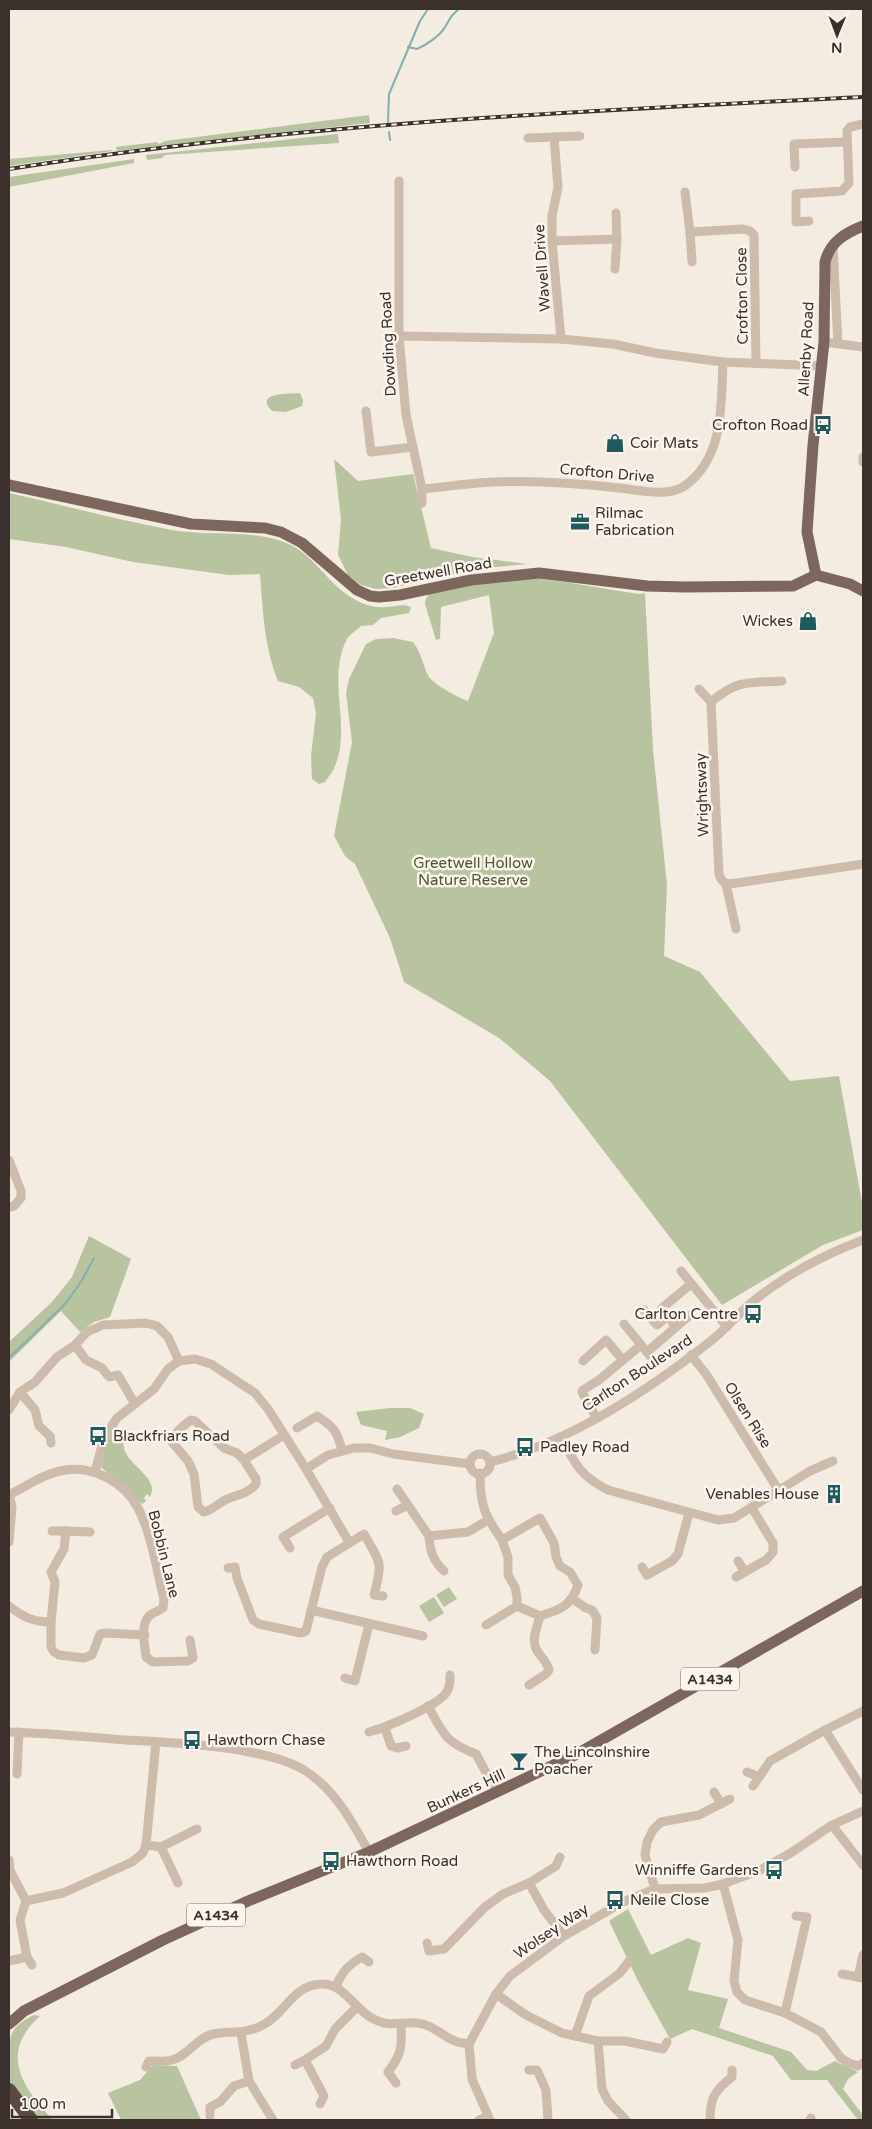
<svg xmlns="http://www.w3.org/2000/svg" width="872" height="2129" viewBox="0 0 872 2129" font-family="'Varela Round',sans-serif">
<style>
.green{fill:#b8c4a0}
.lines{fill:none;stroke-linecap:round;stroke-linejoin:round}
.stream{stroke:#7fb0b2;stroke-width:2}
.minor{stroke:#cdbbac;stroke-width:9}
.major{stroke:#7d675c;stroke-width:11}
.highway{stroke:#5c4a42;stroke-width:14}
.rail-casing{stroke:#3b302b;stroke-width:4}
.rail{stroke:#fbf5ee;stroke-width:2;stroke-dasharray:5.5;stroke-linecap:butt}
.labels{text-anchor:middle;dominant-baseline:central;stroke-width:5;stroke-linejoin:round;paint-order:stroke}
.shield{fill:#fbf5ee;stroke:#756b66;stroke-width:1}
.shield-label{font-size:14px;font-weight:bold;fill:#3b302b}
.street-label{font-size:15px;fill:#3b302b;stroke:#fbf5ee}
.poi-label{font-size:15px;fill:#3b302b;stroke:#fbf5ee;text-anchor:start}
.park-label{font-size:15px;fill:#4a5a2e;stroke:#fbf5ee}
</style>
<rect width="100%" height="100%" fill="#f4ebe1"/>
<g class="green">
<polygon points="369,115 370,123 117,151 116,147 157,142 159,144 165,141"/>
<polygon points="338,134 339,143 165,155 162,158 147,160 146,155"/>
<polygon points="111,150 113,151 9,166 9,159"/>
<polygon points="134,159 134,163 9,187 9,177"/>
<path d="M300,393L303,400L302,406L286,412L272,411C253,392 290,394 300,393Z"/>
<polygon points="334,459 358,481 413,474 431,548 472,557 527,564 475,569 393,588 376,589 361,585 348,575 338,555 341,519"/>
<path d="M9,493C63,505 118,520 172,530C207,536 244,530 278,540C314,550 326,585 356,600C364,605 376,608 385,607C394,607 402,603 411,607L409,613L381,618L373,625L361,626C357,630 350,634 347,639C326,680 352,726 335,766C333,772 328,777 325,782L319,784L312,779L311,756L316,713L313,698L299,687L278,681C264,646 263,611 260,574L229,575L133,562L66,547L9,539Z"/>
<path d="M526,578C564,580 602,589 640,594L645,593L653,750L667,885L664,956L700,972L790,1081L839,1076L863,1208V1230L823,1245L722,1305L550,1081L499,1038L404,982L390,938L355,864L345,856L334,836L352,742L346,693L349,679L366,644L376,639L393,638L413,642C422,654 422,663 428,675C432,684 459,698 468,701L494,633L489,595L441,607L440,639L436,640L425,604C425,599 428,594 433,592C457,582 499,581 526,578Z"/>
<polygon points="89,1236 131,1259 110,1317 94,1322 80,1332 61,1311 9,1362 9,1342 52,1302 72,1277"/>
<polygon points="390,1408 410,1408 424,1414 419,1428 400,1437 385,1440 387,1431 361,1425 356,1412"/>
<path d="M113,1431H118C126,1442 122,1446 126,1453C132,1467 160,1480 150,1497L147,1494L144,1498L146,1501L142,1504L101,1467L106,1444Z"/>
<polygon points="449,1587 457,1599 444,1607 436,1595"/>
<polygon points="434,1597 444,1613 429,1622 419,1606"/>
<polygon points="628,1909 651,1955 688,1938 701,1943 688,1990 728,1999 719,2028 791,2052 807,2070 816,2071 835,2061 858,2072 848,2079 843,2089 863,2115 863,2120 858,2120 827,2080 791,2080 773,2056 692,2029 670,2039 639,1983 609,1921"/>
<path d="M34,2015L40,2016C0,2052 20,2085 53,2120H37C28,2108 16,2096 10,2082C8,2076 9,2068 9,2062C9,2036 9,2027 34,2015Z"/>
<polygon points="153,2065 177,2066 201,2120 121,2120 108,2093 140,2080"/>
</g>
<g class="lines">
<g class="stream">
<path d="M408,47L417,49C426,45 440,36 445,27C451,18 449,17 459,9"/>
<polyline points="388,122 389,94 420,21 428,9"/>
<polyline points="389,132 390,140"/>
<polyline points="9,1358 65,1304 81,1282 94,1258"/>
</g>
<g class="minor">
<polyline points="554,137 558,187 552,216 552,241 561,339"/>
<polyline points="528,138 580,136"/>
<polyline points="795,167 794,144 847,142"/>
<polyline points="399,181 399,336 406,415 422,489 422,503"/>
<polyline points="685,192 690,232 743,229 750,231 754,235 756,363"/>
<polyline points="809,221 796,222 796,194 842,191 849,183 847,131 850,127 863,124"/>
<polyline points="690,232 692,262"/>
<polyline points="552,241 617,239 616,213"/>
<polyline points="833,246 838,344"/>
<polyline points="615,269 617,239"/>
<polyline points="399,336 561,339 613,344 655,353 723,362 823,366"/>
<polyline points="824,342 863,347"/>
<polyline points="366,411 371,452 413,447"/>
<polyline points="863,457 863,462"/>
<path d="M422,489C446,487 470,483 493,482C535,480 577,483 619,488C639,490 668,498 686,485C724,457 721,405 723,362"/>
<path d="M782,681C749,683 738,679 711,702L719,874L721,879L726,884L737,883L863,864"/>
<polyline points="699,689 711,702"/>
<polyline points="726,884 736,929"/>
<polyline points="9,1160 21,1191 21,1198 14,1206 9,1207"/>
<polyline points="681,1271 727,1327"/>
<polyline points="644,1310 657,1325 668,1316"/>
<polyline points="624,1324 656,1363"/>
<polyline points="676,1327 690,1315"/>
<polyline points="75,1345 86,1360 102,1368 109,1377 118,1375 135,1404"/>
<polyline points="647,1352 676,1327 662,1308 691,1284"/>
<polyline points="691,1355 706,1374 779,1491"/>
<polyline points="583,1361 606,1340 622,1359"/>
<polyline points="20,1392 35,1410 39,1426 50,1436 51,1443"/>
<polyline points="9,1410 20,1392 35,1382 57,1357 75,1345 87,1332 103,1325 146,1323 157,1326 168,1337 179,1361"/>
<polyline points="596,1417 582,1392 583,1390 599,1380 641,1345"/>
<path d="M297,1428L317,1416C334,1427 337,1431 342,1450"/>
<path d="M561,1437C575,1464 580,1476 608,1490L718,1520L734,1518L810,1471L833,1461"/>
<circle cx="480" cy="1464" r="10"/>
<path d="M244,1460L237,1453L224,1448L195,1421L191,1420C184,1425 173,1434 172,1442L188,1461L194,1474L198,1507L204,1512C213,1510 217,1504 225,1500C236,1495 248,1494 256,1484V1479L244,1460L284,1435"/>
<path d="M490,1462C568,1443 649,1390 712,1340C726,1329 737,1315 751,1303C784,1276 823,1255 863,1240"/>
<polyline points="306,1469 328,1455 354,1448 370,1448 393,1454 470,1464"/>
<polyline points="95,1472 104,1438 117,1418 154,1389 168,1369 179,1361 195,1359 211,1364 255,1393 268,1409 306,1469 349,1542"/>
<path d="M480,1473C480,1504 484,1515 502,1540L540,1518L554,1543L556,1557L560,1566L570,1572L578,1585C571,1606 560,1610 540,1616L517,1606V1597L515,1587L508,1575V1557L502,1540"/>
<polyline points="397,1489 429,1536 468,1532 488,1520"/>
<polyline points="9,1494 12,1507 9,1542"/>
<path d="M9,1495C27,1486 45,1473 65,1470C94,1466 124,1482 138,1508C151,1532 157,1572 164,1599L163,1608C159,1611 152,1613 149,1616C140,1625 145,1646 146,1657L153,1662L188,1661L193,1658L190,1640"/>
<polyline points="396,1511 408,1505"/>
<polyline points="52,1531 66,1531"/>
<polyline points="90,1532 66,1531 64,1549 51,1572 55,1582 51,1622 51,1647 54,1652 59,1655 84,1658 92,1655 100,1634 107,1633 145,1635"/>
<path d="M429,1536C430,1551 433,1561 444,1571"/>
<polyline points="290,1548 283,1537 330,1508"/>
<polyline points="738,1561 745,1572"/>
<polyline points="642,1567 647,1575 672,1561 678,1554 689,1513"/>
<path d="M228,1568L235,1567L237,1578L253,1620L259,1624L301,1633L306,1631L322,1567L327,1557L364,1534C381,1564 383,1561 374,1595L383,1596"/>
<polyline points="736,1577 766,1560 773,1552 773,1543 752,1508"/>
<polyline points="573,1599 586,1608 592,1610 597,1618 595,1650"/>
<path d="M9,1606C23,1617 33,1622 51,1622"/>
<polyline points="311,1610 423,1636"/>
<polyline points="486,1625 517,1606"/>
<polyline points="345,1678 355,1681 369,1624"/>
<path d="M529,1685L546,1674L549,1670C547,1662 542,1658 538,1652C530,1641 537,1628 540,1616"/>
<path d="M428,1706C444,1735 445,1742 476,1754L497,1793"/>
<polyline points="385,1728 391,1746 397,1748 406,1746"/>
<polyline points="825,1730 863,1711"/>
<path d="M9,1732C48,1733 87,1737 126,1740C174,1743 264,1746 304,1770C335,1789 352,1822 369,1852"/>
<path d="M369,1732C385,1728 437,1706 446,1693C450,1687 450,1682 450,1675"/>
<polyline points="747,1772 759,1777"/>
<polyline points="17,1774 19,1732"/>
<polyline points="753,1786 770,1761 825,1730 863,1790"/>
<polyline points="714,1792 721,1804"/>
<polyline points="832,1825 863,1865"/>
<polyline points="146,1845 161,1847 197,1829"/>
<polyline points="161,1847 178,1883"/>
<polyline points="9,1860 10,1870 26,1901 63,1893 132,1862 143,1853 146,1845 156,1742"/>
<polyline points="529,1883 556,1866 560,1857"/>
<polyline points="723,1884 738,1940 734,1981 737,1992 745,2000 785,2013 821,2032 841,2058 849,2063 858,2066 863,2063"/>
<polyline points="655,1889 645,1855 647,1842 653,1830 661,1822 699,1815 730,1799"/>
<polyline points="26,1901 20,1920 27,1957 32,1965"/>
<polyline points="427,1943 429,1951 444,1949 485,1907 503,1894 529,1883 544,1910 564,1936"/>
<polyline points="863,1955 858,1977 863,1978"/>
<polyline points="9,1961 27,1957"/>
<polyline points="842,1974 858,1977"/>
<path d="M336,1986C343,1971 347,1966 362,1957L369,1962"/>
<polyline points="496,1994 526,2015 562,2033 598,2041 625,2041 663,2049 667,2042"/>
<polyline points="785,2013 807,1917 796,1916"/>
<polyline points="241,2033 249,2081 273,2120"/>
<polyline points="575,2036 589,1996 620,1973 629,1961"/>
<polyline points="598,2041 602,2089 608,2101 626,2120"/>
<polyline points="295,2065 305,2060"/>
<path d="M146,2067L149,2061C156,2061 165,2062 172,2060C188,2056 196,2038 213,2034C230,2031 245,2034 261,2026C285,2015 292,1985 321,1984C341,1982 354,2007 370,2017C390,2029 399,2021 417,2023C432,2024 442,2036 455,2041C459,2043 465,2043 469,2044"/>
<polyline points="529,2070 537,2070 546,2090 548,2120"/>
<path d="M396,2083L388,2072C402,2054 402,2046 401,2025"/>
<polyline points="320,2104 324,2096 305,2060 326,2046 335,2029 357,2007"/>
<polyline points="210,2116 210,2107 220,2102 234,2086 249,2081"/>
<polyline points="479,2120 488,2116"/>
<polyline points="490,2120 472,2079 469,2044 496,1994 510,1976 564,1936 623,1902 655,1889 705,1888 723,1884 760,1870 789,1854 832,1825 863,1811"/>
<path d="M710,2120C710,2098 715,2090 732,2077V2070"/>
<polyline points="810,2120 811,2118"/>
</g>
<g class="major">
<polyline points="9,485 191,524 265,528 281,532 302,543 357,590 370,596 379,597 400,595 471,580 539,573 647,586 685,587 793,586 816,575 850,584 863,591"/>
<path d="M816,575L807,532L813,445L824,342L825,262C830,242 845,233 863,226"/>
<polyline points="9,2024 24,2011 163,1940 248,1901 369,1852 575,1755 863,1591"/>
</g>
<polyline class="highway" points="9,2090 31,2120"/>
<g class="rail-casing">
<path id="rail" d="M9,169C292,124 577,111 863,97"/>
</g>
<use href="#rail" class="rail"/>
</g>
<defs>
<g id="bus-bare" transform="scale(1.5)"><path d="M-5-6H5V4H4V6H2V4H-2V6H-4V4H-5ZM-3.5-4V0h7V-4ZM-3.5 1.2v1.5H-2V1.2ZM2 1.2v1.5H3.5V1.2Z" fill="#1f5a5e" stroke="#fbf5ee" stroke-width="2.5" paint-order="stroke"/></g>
<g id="shop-bare" transform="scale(1.5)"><path d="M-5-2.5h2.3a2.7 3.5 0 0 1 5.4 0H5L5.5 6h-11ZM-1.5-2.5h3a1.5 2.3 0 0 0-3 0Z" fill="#1f5a5e" stroke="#fbf5ee" stroke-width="2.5" paint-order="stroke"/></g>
<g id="office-bare" transform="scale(1.5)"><path d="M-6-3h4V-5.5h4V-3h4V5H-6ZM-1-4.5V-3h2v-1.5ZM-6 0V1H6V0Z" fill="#1f5a5e" stroke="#fbf5ee" stroke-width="2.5" paint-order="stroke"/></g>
<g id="building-bare" transform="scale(1.5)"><path d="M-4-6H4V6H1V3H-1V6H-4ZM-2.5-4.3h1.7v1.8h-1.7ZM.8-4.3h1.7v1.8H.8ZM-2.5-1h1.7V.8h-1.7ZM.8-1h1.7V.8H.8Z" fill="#1f5a5e" stroke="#fbf5ee" stroke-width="2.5" paint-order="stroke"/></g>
<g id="bar-bare" transform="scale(1.5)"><path d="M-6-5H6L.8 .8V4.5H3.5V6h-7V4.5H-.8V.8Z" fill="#1f5a5e" stroke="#fbf5ee" stroke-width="2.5" paint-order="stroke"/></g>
</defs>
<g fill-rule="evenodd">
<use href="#bus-bare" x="823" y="425"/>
<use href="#shop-bare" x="615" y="443"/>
<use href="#office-bare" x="580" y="522"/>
<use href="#shop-bare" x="808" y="621"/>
<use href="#bus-bare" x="753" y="1314"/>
<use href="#bus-bare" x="98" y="1436"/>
<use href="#bus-bare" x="525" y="1447"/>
<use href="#building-bare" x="834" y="1494"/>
<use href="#bus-bare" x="192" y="1740"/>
<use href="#bar-bare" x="519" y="1761"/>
<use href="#bus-bare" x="331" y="1861"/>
<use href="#bus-bare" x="774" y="1870"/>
<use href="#bus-bare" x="615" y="1900"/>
</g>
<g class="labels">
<g class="shield">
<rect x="681" y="1667.5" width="58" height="23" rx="4"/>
<rect x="187" y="1903.5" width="58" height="23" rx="4"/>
</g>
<g class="shield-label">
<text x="710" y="1679">A1434</text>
<text x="216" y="1915">A1434</text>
</g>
<g class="street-label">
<text transform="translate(542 268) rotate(-94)">Wavell Drive</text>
<text transform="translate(742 296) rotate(-91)">Crofton Close</text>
<text transform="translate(388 344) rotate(-93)">Dowding Road</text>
<text transform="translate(806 349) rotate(-87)">Allenby Road</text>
<text transform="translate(607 473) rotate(5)">Crofton Drive</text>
<text transform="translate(438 572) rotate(-10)">Greetwell Road</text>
<text transform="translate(702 795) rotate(-92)">Wrightsway</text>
<text transform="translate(637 1373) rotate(-33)">Carlton Boulevard</text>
<text transform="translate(748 1415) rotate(58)">Olsen Rise</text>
<text transform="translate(164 1554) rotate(76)">Bobbin Lane</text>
<text transform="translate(466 1791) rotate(-25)">Bunkers Hill</text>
<text transform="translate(551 1931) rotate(-34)">Wolsey Way</text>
</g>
<g class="poi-label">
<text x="808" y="425" text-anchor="end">Crofton Road</text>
<text x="630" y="443">Coir Mats</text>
<text x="595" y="513">Rilmac<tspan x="595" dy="17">Fabrication</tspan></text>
<text x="793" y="621" text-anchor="end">Wickes</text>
<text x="738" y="1314" text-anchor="end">Carlton Centre</text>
<text x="113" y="1436">Blackfriars Road</text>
<text x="540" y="1447">Padley Road</text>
<text x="819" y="1494" text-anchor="end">Venables House</text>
<text x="207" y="1740">Hawthorn Chase</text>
<text x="534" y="1752">The Lincolnshire<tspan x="534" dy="17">Poacher</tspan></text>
<text x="346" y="1861">Hawthorn Road</text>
<text x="759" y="1870" text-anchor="end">Winniffe Gardens</text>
<text x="630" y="1900">Neile Close</text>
</g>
<g class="park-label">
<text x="473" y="863">Greetwell Hollow<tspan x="473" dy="17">Nature Reserve</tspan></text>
</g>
</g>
<rect width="872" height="2129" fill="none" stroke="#3b302b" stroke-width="20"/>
<g transform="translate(837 35) rotate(181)" stroke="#fbf5ee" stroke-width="4" paint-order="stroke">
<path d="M0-4L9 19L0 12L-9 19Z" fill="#3b302b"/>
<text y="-8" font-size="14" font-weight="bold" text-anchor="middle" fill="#3b302b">N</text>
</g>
<path d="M12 2109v8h100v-8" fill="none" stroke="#3b302b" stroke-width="2.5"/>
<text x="20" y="2109" font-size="15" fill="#3b302b" stroke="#fbf5ee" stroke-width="4" paint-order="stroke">100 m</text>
</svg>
